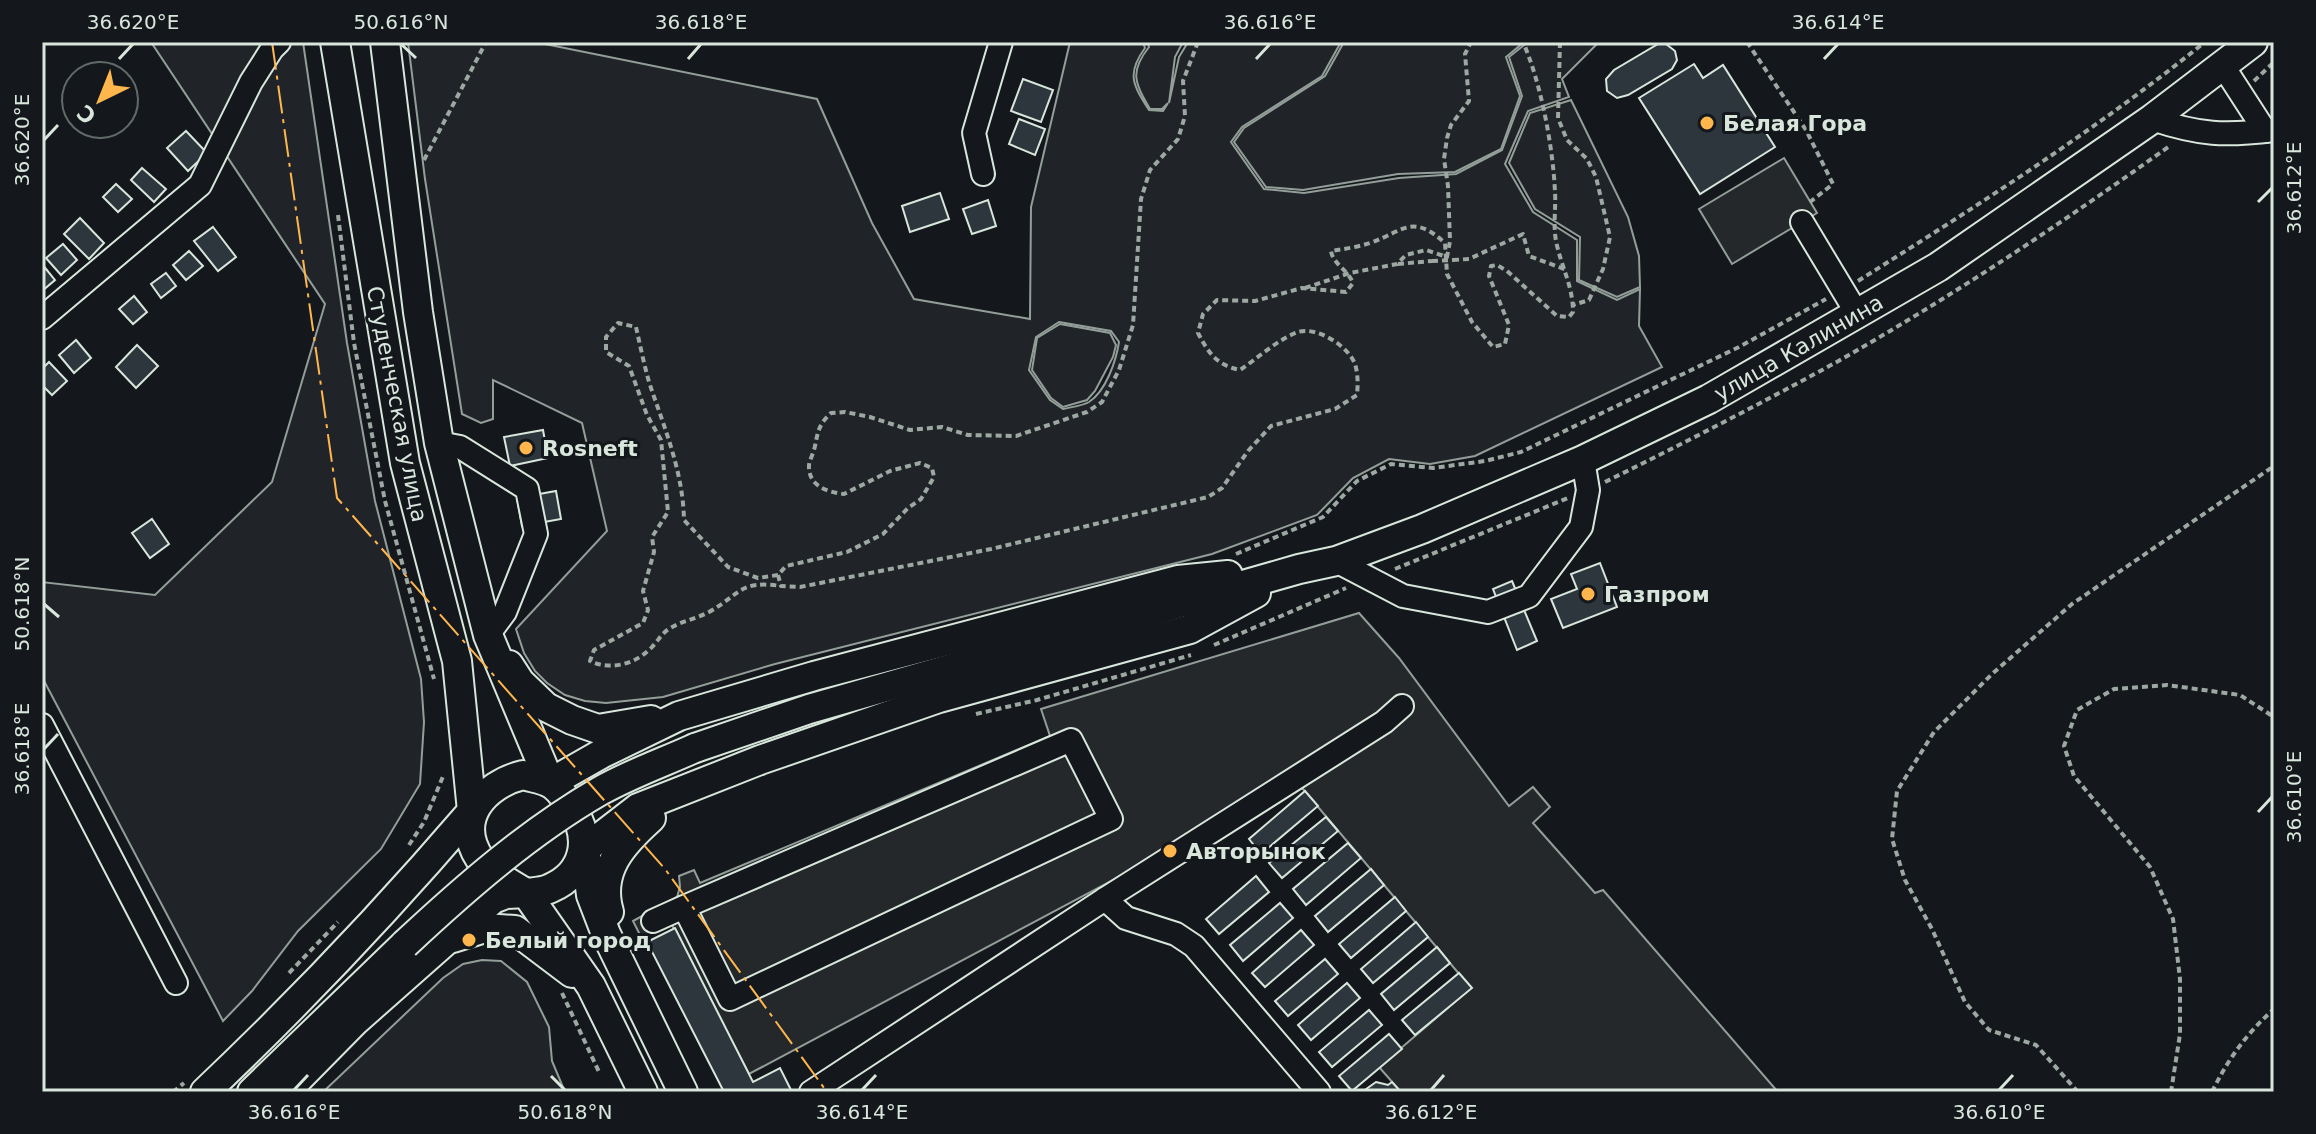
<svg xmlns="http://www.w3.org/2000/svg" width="2316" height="1134" viewBox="0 0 2316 1134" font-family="'DejaVu Sans',sans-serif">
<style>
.green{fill:#202428;stroke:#939e99;stroke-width:2;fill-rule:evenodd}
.parking{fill:#24282b;stroke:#939e99;stroke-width:2}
.building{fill:#2c363c;stroke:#d8e6dc;stroke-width:2}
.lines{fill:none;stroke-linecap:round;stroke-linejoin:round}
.minor-casing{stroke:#d8e6dc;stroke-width:26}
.major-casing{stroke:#d8e6dc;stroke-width:32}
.path{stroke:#9da8a2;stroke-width:4;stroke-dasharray:6 4;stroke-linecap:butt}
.minor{stroke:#14181c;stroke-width:22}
.major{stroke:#14181c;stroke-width:28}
.major-bridge-casing{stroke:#d8e6dc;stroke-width:32;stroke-linecap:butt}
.path-bridge{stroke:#9da8a2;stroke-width:4;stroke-dasharray:6 4;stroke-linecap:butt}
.major-bridge{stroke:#14181c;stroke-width:28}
.power{stroke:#ffb74d;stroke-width:2;stroke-dasharray:28 6 4 6;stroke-linecap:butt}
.ticks{fill:none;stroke:#d8e6dc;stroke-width:3}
.poi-dot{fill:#ffb74d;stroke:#14181c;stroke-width:3}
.labels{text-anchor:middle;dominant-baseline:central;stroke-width:6;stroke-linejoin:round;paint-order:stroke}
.poi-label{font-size:22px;font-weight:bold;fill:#d8e6dc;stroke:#14181c;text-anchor:start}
.street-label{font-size:22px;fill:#d8e6dc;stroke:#14181c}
.neatline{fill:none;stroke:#d8e6dc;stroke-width:3}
.ticks-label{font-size:20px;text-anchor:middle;fill:#d8e6dc}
</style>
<rect width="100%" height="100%" fill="#14181c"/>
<g class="green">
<polygon points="151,42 303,42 347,343 375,501 421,679 424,722 420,784 381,849 298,931 252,991 223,1021 42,677 42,582 155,595 272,482 325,304"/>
<path d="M408,42H535L817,99L872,223L914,299L1030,319L1031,207L1070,42H1143L1145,48C1126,74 1133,85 1149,110L1163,111L1168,103L1162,109H1150C1135,83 1129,72 1149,47L1147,42H1183L1175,57L1169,103L1179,57L1188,42H1341L1322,76L1242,127L1231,142L1264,189L1304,193L1399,178L1456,174L1502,150L1522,96L1509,57L1528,42H1599L1562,79L1569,97L1528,111L1505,164L1533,212L1577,240V281L1617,300L1640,289L1639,326L1662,367L1475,456L1430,464L1389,459L1353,478L1317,515L1212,554L775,664L663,697L606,703L585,701L565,695L547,683L535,671L524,653L516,629L607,531L582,423L493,380V419L481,423L462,414L425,179ZM1059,322L1111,331L1119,342C1116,361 1106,391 1089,402C1082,406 1071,407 1063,409L1050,400L1029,370L1036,337Z"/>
<polygon points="1344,42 1524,42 1506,57 1520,96 1501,149 1455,172 1398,174 1303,190 1266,187 1234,142 1244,128 1325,76"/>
<polygon points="1571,100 1628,217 1639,256 1640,287 1617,297 1579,280 1580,237 1535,209 1509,163 1530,113"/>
<polygon points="1060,324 1110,333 1116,345 1113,357 1095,391 1087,400 1063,407 1051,398 1032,370 1037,338"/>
<polygon points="482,960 501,961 527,982 549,1027 552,1061 565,1092 323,1092 443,978 463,964"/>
</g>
<g class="parking">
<polygon points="1784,158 1817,213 1732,264 1699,209"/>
<polygon points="1359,613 1399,658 1509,806 1533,787 1550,807 1533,823 1595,893 1603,890 1778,1092 1401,1092 1379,1067 1471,988 1297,782 749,1074 671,923 641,937 633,921 677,897 680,887 679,876 694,870 700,883 1050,736 1041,709"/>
</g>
<g class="building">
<polygon points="1658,44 1666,44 1675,51 1677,60 1672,69 1628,95 1617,98 1607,91 1606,79 1614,70"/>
<polygon points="1694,64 1703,78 1723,65 1775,147 1700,194 1639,98"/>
<polygon points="1023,79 1053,90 1041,122 1011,111"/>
<polygon points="1019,119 1045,129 1035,155 1009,144"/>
<polygon points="186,131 207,153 188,171 167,148"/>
<polygon points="142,168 166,189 154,202 131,180"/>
<polygon points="116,184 132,199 118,212 103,197"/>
<polygon points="940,193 949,219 910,232 902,206"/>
<polygon points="988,200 996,226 972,234 963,209"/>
<polygon points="80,218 104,243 89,259 64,234"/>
<polygon points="213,227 236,257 218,271 194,241"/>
<polygon points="63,244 77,260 61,275 46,258"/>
<polygon points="189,251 203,266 186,280 173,265"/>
<polygon points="42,264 55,280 42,291"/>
<polygon points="166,273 176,286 161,298 151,284"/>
<polygon points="134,296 147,312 133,324 119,309"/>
<polygon points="76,340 91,358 74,373 59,355"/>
<polygon points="137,345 158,366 136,388 116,367"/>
<polygon points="49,362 67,381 52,395 42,385 42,369"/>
<polygon points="543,430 548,458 510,466 504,437"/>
<polygon points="556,491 561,519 522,526 517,498"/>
<polygon points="152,519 169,544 150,558 132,533"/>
<polygon points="1600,563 1617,607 1563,628 1551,599 1577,589 1571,574"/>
<polygon points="1512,581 1537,641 1517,650 1493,589"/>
<polygon points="1305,791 1318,806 1261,854 1249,839"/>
<polygon points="1326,817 1338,831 1282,878 1269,863"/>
<polygon points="1348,843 1361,858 1306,905 1293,889"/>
<polygon points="1371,869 1384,885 1328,932 1315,916"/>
<polygon points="1256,876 1269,892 1219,934 1206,919"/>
<polygon points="1395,897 1406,911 1351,958 1339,944"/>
<polygon points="1280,903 1293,918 1243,961 1230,945"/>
<polygon points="1416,922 1428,937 1373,983 1361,969"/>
<polygon points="675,928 753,1082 780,1068 791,1090 786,1092 724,1092 647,942"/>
<polygon points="1301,930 1314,945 1265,987 1252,973"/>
<polygon points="1437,947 1450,963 1394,1010 1381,994"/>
<polygon points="1325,959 1338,974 1288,1016 1275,1001"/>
<polygon points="1459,973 1472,988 1415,1035 1402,1020"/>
<polygon points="1347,983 1360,998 1311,1040 1298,1025"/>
<polygon points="1369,1010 1382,1025 1332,1067 1319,1052"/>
<polygon points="1389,1034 1402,1049 1352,1091 1339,1076"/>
<polygon points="1376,1082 1388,1085 1392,1082 1401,1092 1362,1092"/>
</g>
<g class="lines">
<g class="minor-casing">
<g id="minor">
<polyline points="2223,66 2265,131"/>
<path d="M2152,119C2200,135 2224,136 2274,130"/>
<polyline points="983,174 974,133 1001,42"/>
<polyline points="1802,222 1858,315"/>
<polyline points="42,318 200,185 251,82 272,49 279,42"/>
<polyline points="439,443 460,447 527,489 536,534 505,612 488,635"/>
<polyline points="1336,561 1403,596 1488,612 1529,596 1581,527 1588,490 1583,460"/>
<polyline points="42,725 176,983"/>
<polyline points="1105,899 1126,918 1176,934 1194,946 1319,1092"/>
<polyline points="653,921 684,907 1071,740 1111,819 730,999 684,907"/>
<polyline points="811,1092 1105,899 1384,722 1402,706"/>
</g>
</g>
<g class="major-casing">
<g id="major">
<polyline points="385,42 418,312 439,443 488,635 550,783 601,754 679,716 814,676 1178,580 1228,575"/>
<polyline points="509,665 520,682 546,707 572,720 598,729 651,720"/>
<path id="s1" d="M695,748L809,709L1299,569L1336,561L1422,529L1583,460L1709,399L1938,267L2152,119L2253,42"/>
<path d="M523,775C532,778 545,779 553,785C561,791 567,800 573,810C591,839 585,873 551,888C544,892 534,892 526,893C512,885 490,873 480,859C454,820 483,785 523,775Z"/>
<path d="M609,912C597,871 622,844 651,818"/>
<polyline points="453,938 485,928 515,930 572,973"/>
<path d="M205,1092C299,1003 388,909 472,811L457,661L405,463L335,42"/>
<polyline points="252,1092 405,944"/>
<polyline points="285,1092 355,1021 493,899 506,894 526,893 591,986 643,1092"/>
<polyline points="683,1092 606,934 591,895 585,849 638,808 760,760 939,698 1190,629 1256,593"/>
</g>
</g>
<g class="path">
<path d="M1198,42L1183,81L1185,116L1178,139L1150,170L1141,199L1133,325L1119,370L1102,402L1087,412L1016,436L968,435L942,427L910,430L870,417L845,412L831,413C819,424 818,431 815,446C814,452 810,459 809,465C808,486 827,492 844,494L890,471L920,463L932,468L934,477L921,499L908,508L883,534L847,552L786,566L778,575L781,586L800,587L991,549L1208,497L1222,488L1248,451L1271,426L1335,409L1357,395C1358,384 1358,374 1355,364C1348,346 1317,326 1298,332C1278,339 1258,358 1240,370C1217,365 1209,354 1198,333L1203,314L1217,300L1255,301L1302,288L1346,292L1353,283C1348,270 1333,264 1331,251C1344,249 1358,247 1370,243C1404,231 1412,213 1445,243L1447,274L1472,322L1493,347L1505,344L1509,325L1489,276L1491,266L1497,265L1507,271L1557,316L1569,317L1573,312C1573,286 1561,266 1556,241C1553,225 1556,208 1555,192C1553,147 1541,83 1523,42"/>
<polyline points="1560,42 1558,118 1567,140 1587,159 1596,177 1610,237 1603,269 1589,300 1573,305"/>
<polyline points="1747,42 1806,130 1833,184 1810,202"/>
<polyline points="2254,81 2274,62"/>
<polyline points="424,160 486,42"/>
<polyline points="338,215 354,343 385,501 434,679"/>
<polyline points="1453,260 1469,259 1523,234 1529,256 1567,270"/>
<polyline points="1398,264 1432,261"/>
<path d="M1858,281C1977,206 2096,130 2205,42"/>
<polyline points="1305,288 1350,273 1397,264 1406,255 1426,250 1447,257 1450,241 1448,186 1444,159 1447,138 1451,125 1469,101 1465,54 1471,42"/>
<path d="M1605,482C1682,444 1758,405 1833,364C1950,298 2062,223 2171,145"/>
<polyline points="1236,554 1323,517 1357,481 1391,464 1433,468 1485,461 1521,452 1739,347 1826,299"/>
<polyline points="1395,569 1568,498"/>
<path d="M778,575L758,578L728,567L684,520C683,471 664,427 649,382C644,364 640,345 636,327L618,323L606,337V352L629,366L647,415L661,440L668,512L652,537L654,552L643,591L648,610L643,623L594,650L590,661C611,671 636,664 652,647C658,641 662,633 669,629C681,621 696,619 709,612C741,594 739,580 781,586"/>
<polyline points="1214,645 1346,588"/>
<polyline points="976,714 1037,700 1191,655"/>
<polyline points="409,845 424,822 444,774"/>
<polyline points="289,973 338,922"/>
<polyline points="562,993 600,1074"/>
<polyline points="173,1092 184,1083"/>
<polyline points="2078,1092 2036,1045 1989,1030 1965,1002 1932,929 1905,880 1892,839 1897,791 1934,732 1992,674 2072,604 2274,466"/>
<polyline points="2171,1092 2180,1034 2180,979 2173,919 2150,867 2074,776 2064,746 2077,710 2114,689 2167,685 2240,695 2274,717"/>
<path d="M2212,1092C2228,1059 2247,1033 2274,1009"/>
</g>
<use href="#minor" class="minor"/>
<use href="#major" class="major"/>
<g class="major-bridge-casing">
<path id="major-bridge" d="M405,944C465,888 529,832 600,791C630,774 664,762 695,748"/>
</g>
<polyline class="path-bridge" points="1432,261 1453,260"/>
<use href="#major-bridge" class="major-bridge"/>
<polyline class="power" points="272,42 337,498 665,869 827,1092"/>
</g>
<path class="ticks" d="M401,44L416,58M119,59L133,44M688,59L701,44M1256,59L1270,44M1824,59L1838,44M44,140L58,125M2258,202L2272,188M44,604L59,617M44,749L58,734M2258,812L2272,797M551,1076L565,1090M294,1090L308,1075M862,1090L876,1075M1431,1090L1444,1075M1999,1090L2013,1075"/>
<g class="poi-dot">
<circle cx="1707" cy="123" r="8"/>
<circle cx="526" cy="448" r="8"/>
<circle cx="1588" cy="594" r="8"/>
<circle cx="1170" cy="851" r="8"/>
<circle cx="469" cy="940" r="8"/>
</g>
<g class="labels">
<g class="poi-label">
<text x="1723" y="123">Белая Гора</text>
<text x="542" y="448">Rosneft</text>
<text x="1604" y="594">Газпром</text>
<text x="1186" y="851">Авторынок</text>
<text x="485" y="940">Белый город</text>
</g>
<g class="street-label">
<text stroke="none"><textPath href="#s1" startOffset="1178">улица Калинина</textPath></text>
<text transform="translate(397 404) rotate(79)">Студенческая улица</text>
</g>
</g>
<rect width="2316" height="1134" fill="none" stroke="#14181c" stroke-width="88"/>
<g transform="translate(100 100) rotate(223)"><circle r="38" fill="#14181c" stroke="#626a69" stroke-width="2"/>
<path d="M0-6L14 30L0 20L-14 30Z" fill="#ffb74d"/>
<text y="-12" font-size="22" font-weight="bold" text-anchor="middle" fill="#d8e6dc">С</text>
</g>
<rect x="44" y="44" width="2228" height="1046" class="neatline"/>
<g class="ticks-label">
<text x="133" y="29">36.620°E</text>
<text x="401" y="29">50.616°N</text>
<text x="701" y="29">36.618°E</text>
<text x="1270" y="29">36.616°E</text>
<text x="1838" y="29">36.614°E</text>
<text transform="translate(22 140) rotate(-90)" y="7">36.620°E</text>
<text transform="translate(2294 188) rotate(-90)" y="7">36.612°E</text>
<text transform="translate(22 604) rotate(-90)" y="7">50.618°N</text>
<text transform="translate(22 749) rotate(-90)" y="7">36.618°E</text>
<text transform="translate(2294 797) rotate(-90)" y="7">36.610°E</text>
<text x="294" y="1119">36.616°E</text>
<text x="565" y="1119">50.618°N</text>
<text x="862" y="1119">36.614°E</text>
<text x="1431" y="1119">36.612°E</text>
<text x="1999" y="1119">36.610°E</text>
</g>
</svg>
